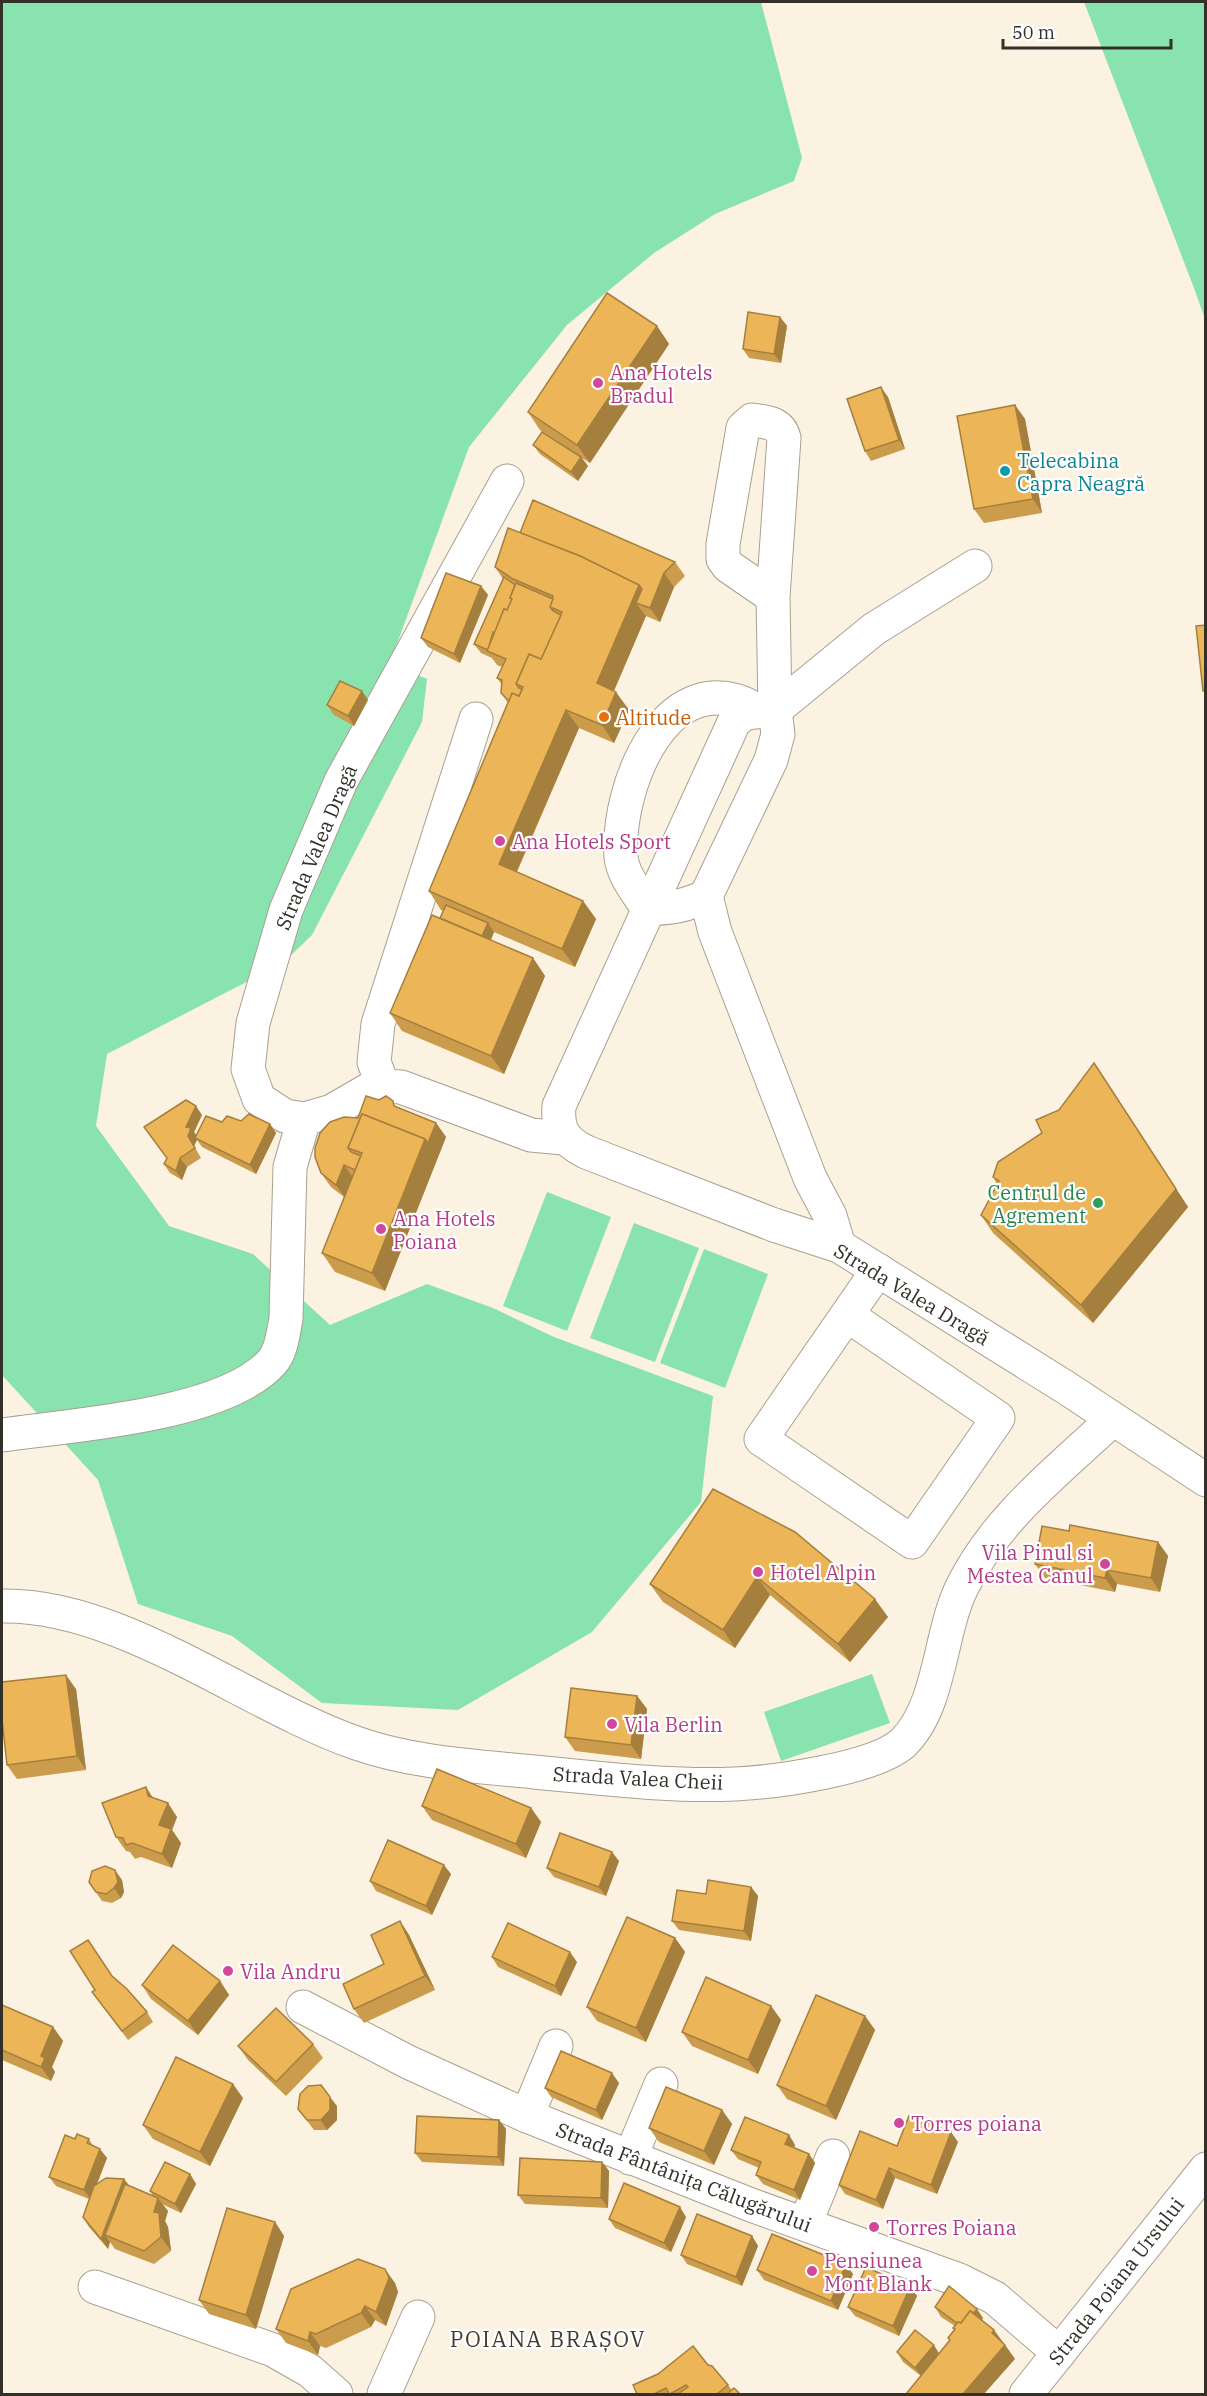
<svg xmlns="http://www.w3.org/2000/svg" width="1207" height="2396" viewBox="0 0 1207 2396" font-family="'IBM Plex Serif',serif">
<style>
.green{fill:#88e3ae}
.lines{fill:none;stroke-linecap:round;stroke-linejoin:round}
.minor-casing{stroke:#aaa091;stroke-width:35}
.minor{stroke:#fff;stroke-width:33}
.wall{fill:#cb9c4c}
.shaded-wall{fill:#a57f3e}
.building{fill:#ecb558;stroke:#a57f3e;stroke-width:1.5}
.hotel-dot{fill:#d1479c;stroke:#fff;stroke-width:2}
.culture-dot{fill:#0f9aa8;stroke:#fff;stroke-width:2}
.food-dot{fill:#e8710a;stroke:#fff;stroke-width:2}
.leisure-dot{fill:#2e9e5b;stroke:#fff;stroke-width:2}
.labels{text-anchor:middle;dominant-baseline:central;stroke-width:4.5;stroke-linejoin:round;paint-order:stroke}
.hotel-label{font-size:20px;fill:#b23c85;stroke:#fff;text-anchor:start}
.culture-label{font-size:20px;fill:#0d838f;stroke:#fff;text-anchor:start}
.food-label{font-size:20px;fill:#c56008;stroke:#fff;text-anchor:start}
.street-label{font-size:20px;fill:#332f29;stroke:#fff}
.leisure-label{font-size:20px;fill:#27864d;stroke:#fff;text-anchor:end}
.quarter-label{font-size:22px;letter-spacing:1.5px;fill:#433b2e;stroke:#fff}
</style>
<rect width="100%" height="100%" fill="#fcf2e2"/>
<g class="green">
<polygon points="2,2 761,2 802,158 794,181 715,214 654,253 567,325 469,447 390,663 427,679 422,722 312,935 283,963 107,1054 96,1126 169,1226 253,1254 330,1325 427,1284 493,1308 554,1337 713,1396 701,1502 592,1632 458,1710 322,1703 232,1636 138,1604 98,1480 2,1375"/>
<polygon points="1084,2 1205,2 1205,319 1194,288"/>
<polygon points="547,1192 611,1217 567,1331 503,1306"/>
<polygon points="634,1223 699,1248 655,1362 590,1338"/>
<polygon points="704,1249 768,1274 725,1388 660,1363"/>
<polygon points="872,1674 890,1723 781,1761 764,1712"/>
</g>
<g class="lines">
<g class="minor-casing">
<g id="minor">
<polyline points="507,481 341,781 286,910 253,1023 248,1069 259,1099 285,1116 304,1119 332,1111 370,1089 383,1086 401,1087 531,1135 564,1138"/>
<path d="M775,710L745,713L734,722L559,1106C557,1130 564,1141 586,1152L774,1225L839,1246L1065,1387L1206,1480"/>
<polyline points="775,710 874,629 975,566"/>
<path d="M706,896L771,760L778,734L775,710L773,597L784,438C780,422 766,422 752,420L743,428L723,544V559L728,566L773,597"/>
<polyline points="706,896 715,932 810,1178 830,1216 839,1246"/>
<path d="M648,909C638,893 623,876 621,857C616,786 668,658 757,710"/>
<path d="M648,909C670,908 687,906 706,896"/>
<polyline points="383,1086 374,1062 378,1024 476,719"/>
<polyline points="847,1315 998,1418 912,1542 761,1439 878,1270"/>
<path d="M2,1435C71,1425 224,1416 272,1362C282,1351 283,1333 286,1319L290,1167L304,1119"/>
<path d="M2,1606C121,1604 245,1704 356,1743C413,1763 474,1766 534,1772C600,1778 669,1787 735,1784C775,1782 874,1769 903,1743C941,1706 939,1634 962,1587C997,1517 1058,1471 1113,1419"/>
<polyline points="303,2007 408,2062 527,2116 751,2205 959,2280 995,2298 1059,2353"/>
<polyline points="527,2116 556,2046"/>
<polyline points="630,2158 661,2084"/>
<polyline points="805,2224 833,2156"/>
<polyline points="95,2287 273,2350 310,2371 336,2394"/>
<polyline points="384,2394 418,2317"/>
<polyline points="1026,2394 1206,2169"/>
</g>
</g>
<use href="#minor" class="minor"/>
</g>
<g class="wall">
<polygon points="780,317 787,326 781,363 749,358 743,349"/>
<polygon points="657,326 669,344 590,463 582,458 588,466 578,481 540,454 533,445 559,442 540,430 528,412"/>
<polygon points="888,397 905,449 871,461 865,451"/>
<polygon points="1015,405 1025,419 1042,513 984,523 974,509"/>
<polygon points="520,533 675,562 685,576 674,587 660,622 646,616 614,691 629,710 614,743 579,728 517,872 583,901 596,919 575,967 494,932 491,940 533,958 545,976 504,1074 402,1031 390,1013 440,918 443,911 441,910 429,891 508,703 501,693 502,685 497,678 502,667 497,665 492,658 481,653 474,644 503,579 495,567"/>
<polygon points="481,586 488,595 460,663 428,647 421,638"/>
<polygon points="368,700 354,726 334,715 327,705"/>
<polygon points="1094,1063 1188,1207 1093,1323 993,1233 981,1215 997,1184 993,1177 1042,1133"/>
<polygon points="398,1107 436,1123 446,1137 385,1291 335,1272 322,1253 344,1197 331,1187 321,1173 358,1118"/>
<polygon points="202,1115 194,1132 196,1135 222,1122 241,1121 270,1124 276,1133 256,1174 202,1147 197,1140 194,1146 201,1158 187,1167 182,1180 170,1173 164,1164"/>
<polygon points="713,1489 888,1617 850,1662 770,1595 735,1648 663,1602 650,1584"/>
<polygon points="1158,1542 1168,1556 1160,1592 1117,1584 1115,1592 1045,1578 1035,1564"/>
<polygon points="76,1689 86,1770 17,1779 7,1765"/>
<polygon points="637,1696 647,1709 641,1759 575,1751 565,1737"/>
<polygon points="153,1798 177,1817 172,1830 181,1843 172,1868 141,1857 135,1859 130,1852 126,1851 116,1837"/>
<polygon points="422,1806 531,1808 541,1822 526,1858 432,1820"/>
<polygon points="619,1861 606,1896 554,1877 547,1868"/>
<polygon points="451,1874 432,1915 376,1891 370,1881"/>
<polygon points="122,1880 124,1892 121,1898 112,1903 102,1901 89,1882"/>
<polygon points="751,1887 758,1896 751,1941 679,1930 672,1921 706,1894"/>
<polygon points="400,1921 409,1935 435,1990 364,2023 354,2009 384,1964"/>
<polygon points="675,1938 685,1952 646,2042 597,2021 587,2007"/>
<polygon points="492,1957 577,1962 561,1996 498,1967"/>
<polygon points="113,1976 147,2012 153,2022 128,2040 92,1992"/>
<polygon points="220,1981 229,1995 198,2035 151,1999 142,1985"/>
<polygon points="771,2006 781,2020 758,2074 692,2046 682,2032"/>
<polygon points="2,2007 53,2027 63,2041 52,2067 55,2072 51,2081 2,2060"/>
<polygon points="865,2016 875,2030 836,2120 787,2099 777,2085"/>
<polygon points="313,2044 323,2058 286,2096 248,2060 238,2046"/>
<polygon points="619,2083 602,2120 551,2097 545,2088"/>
<polygon points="243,2098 210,2166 153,2139 143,2125"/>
<polygon points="337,2106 337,2120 327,2130 314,2130 298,2109"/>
<polygon points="722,2110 732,2124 714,2165 659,2142 649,2128"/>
<polygon points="499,2120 506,2129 504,2166 422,2162 415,2153"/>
<polygon points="789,2135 795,2145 794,2148 809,2154 815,2163 800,2200 763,2184 756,2175 759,2168 738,2159 731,2150"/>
<polygon points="75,2139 89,2139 93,2146 107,2158 96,2185 124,2179 129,2186 153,2196 150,2191 190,2174 196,2184 181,2213 162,2204 168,2211 165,2221 168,2227 171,2251 154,2264 115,2249 110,2242 108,2249 89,2227 83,2217 89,2199 56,2186 49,2177"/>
<polygon points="958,2142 937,2194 895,2178 883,2209 845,2194 839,2185 897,2146"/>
<polygon points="602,2162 609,2171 608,2208 525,2204 518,2195"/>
<polygon points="686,2217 671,2252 615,2228 609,2219"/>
<polygon points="275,2222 284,2236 256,2329 209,2314 199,2300"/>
<polygon points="752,2236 758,2246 742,2286 687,2264 681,2255"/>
<polygon points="757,2270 853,2274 838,2310 764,2280"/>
<polygon points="395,2283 398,2292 386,2326 375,2320 371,2327 326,2348 320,2346 318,2355 286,2343 276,2329"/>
<polygon points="910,2287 917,2296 899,2336 855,2316 848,2307"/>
<polygon points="935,2307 983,2318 982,2320 994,2330 1015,2359 921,2376 903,2362 897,2352 939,2353 950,2340 948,2338 955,2330 953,2328 955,2326 941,2317"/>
<polygon points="708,2365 728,2385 732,2390 740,2394 637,2394"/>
</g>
<g class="shaded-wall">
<polygon points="780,317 787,326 781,363 774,354"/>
<polygon points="657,326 669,344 590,463 577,445"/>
<polygon points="881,387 888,397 905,449 899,440"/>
<polygon points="1015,405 1025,419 1042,513 1033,499"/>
<polygon points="581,457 588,466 578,481 571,472"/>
<polygon points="664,573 674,587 660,622 650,608"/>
<polygon points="639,585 652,603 636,603 646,616 609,702 597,683"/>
<polygon points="481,586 488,595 460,663 454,654"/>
<polygon points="362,691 368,700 354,726 348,716"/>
<polygon points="616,692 629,710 614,743 602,725"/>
<polygon points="566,710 579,728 512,882 499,864"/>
<polygon points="583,901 596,919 575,967 562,949"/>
<polygon points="488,923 494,932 486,951 480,942"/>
<polygon points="533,958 545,976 504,1074 491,1056"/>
<polygon points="1094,1063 1188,1207 1093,1323 1081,1305"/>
<polygon points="196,1106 202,1115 194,1132 198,1138 195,1138 197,1140 194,1146 201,1158 188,1136 186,1127"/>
<polygon points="436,1123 446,1137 385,1291 372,1273 425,1139"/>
<polygon points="270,1124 276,1133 256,1174 250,1165"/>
<polygon points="180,1158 187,1167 182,1180 176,1171"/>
<polygon points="344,1165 354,1179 346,1199 336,1185"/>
<polygon points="1158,1542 1168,1556 1160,1592 1151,1578"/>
<polygon points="1107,1570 1117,1584 1115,1592 1105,1578"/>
<polygon points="757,1577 770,1595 735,1648 723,1630"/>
<polygon points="875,1599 888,1617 850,1662 838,1644"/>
<polygon points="66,1675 76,1689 86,1770 77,1756"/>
<polygon points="637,1696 647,1709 641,1759 631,1745"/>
<polygon points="146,1787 155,1801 148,1796"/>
<polygon points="168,1803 177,1817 172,1830 181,1843 172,1868 162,1854 159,1825"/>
<polygon points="531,1808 541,1822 526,1858 516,1844"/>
<polygon points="612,1852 619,1861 606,1896 599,1887"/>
<polygon points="444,1865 451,1874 432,1915 426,1906"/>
<polygon points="115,1870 122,1880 124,1892 121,1898 114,1888"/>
<polygon points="751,1887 758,1896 751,1941 744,1931"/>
<polygon points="400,1921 409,1935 435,1990 425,1976"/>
<polygon points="675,1938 685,1952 646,2042 636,2028"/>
<polygon points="570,1952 577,1962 561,1996 555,1986"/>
<polygon points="220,1981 229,1995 198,2035 188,2021"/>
<polygon points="771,2006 781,2020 758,2074 748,2060"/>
<polygon points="865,2016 875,2030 836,2120 826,2106"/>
<polygon points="53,2027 63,2041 52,2067 55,2072 51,2081 41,2067 41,2056"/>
<polygon points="612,2073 619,2083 602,2120 596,2110"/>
<polygon points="233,2084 243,2098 210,2166 200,2152"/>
<polygon points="330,2097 337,2106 337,2120 327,2130 321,2120"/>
<polygon points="722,2110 732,2124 714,2165 704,2151"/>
<polygon points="499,2120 506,2129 504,2166 498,2157"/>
<polygon points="951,2132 958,2142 937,2194 931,2185"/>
<polygon points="789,2135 795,2145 791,2154 785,2144"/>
<polygon points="100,2149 107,2158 91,2200 84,2190"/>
<polygon points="809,2154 815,2163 800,2200 794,2190"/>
<polygon points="602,2162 609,2171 608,2208 601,2198"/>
<polygon points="889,2168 895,2178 883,2209 876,2200"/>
<polygon points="190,2174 196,2184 181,2213 175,2204"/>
<polygon points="124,2179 131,2188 105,2235 110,2242 108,2249 101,2239"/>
<polygon points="158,2198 168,2211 165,2221 168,2227 171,2251 161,2237 154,2212"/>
<polygon points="680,2207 686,2217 671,2252 664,2243"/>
<polygon points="275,2222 284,2236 256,2329 246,2315"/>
<polygon points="752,2236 758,2246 742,2286 736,2277"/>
<polygon points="846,2264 853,2274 838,2310 831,2301"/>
<polygon points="385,2269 395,2283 398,2292 386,2326 376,2312"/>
<polygon points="910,2287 917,2296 899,2336 893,2326"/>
<polygon points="365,2306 375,2320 371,2327 361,2313"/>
<polygon points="977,2309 983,2318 971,2337 964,2327"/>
<polygon points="994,2330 1004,2344 992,2333"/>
<polygon points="310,2332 320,2346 318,2355 308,2341"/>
<polygon points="934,2345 940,2355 922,2377 915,2368"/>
<polygon points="1005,2345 1015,2359 984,2394 963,2394"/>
</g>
<g class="building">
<polygon points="607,293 657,326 577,445 528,412"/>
<polygon points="748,312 780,317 774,354 743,349"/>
<polygon points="881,387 899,440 865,451 847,399"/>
<polygon points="1015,405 1033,499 974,509 957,416"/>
<polygon points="542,432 581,457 571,472 533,445"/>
<polygon points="533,500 675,562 664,573 650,608 636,603 642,589 639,585 580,556 520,533"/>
<polygon points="508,528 580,556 639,585 597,683 616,692 602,725 566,710 499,864 583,901 562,949 429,891 512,693 519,696 523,687 516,684 529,654 541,659 562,612 550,607 553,596 513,579 495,567"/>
<polygon points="446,573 481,586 454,654 421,638"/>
<polygon points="504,577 515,585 510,598 512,600 507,610 504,609 495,633 493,632 488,650 474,644"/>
<polygon points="516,583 553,599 550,607 553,611 561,615 541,659 529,654 516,684 519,688 522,689 519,696 512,693 509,701 501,693 502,680 497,678 506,659 487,651 504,609 507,610 512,599 510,598"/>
<polygon points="1206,625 1206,690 1203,691 1196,626"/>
<polygon points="340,681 362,691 348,716 327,705"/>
<polygon points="446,905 488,923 482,936 440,918"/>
<polygon points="432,915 533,958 491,1056 390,1013"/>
<polygon points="1094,1063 1176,1189 1081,1305 981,1215 999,1181 993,1177 998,1162 1042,1133 1036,1120 1059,1110"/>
<polygon points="366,1096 379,1100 386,1096 393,1101 394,1106 436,1123 428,1143 425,1139 362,1114 348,1148 351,1152 361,1156 355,1170 344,1165 336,1185 321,1173 315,1157 315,1148 320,1133 330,1122 344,1117 358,1118"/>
<polygon points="186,1100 196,1106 186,1127 191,1128 188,1136 195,1148 180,1158 176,1171 164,1164 167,1158 144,1127"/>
<polygon points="249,1114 270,1124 250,1165 195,1138 206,1116 222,1122 227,1116 241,1121"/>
<polygon points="362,1114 425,1139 372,1273 322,1253 362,1153 348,1148"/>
<polygon points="713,1489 795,1532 875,1599 838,1644 757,1577 723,1630 650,1584"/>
<polygon points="1070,1525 1158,1542 1151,1578 1107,1570 1105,1578 1035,1564 1042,1526 1069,1531"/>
<polygon points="66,1675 77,1756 7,1765 2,1719 2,1682"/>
<polygon points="571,1688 637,1696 631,1745 565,1737"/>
<polygon points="437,1769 531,1808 516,1844 422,1806"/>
<polygon points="146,1787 148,1796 168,1803 159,1825 171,1829 162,1854 132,1843 126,1845 123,1838 116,1837 102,1803"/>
<polygon points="560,1833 612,1852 599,1887 547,1868"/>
<polygon points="388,1840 444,1865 426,1906 370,1881"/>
<polygon points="105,1866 115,1870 118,1882 114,1888 106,1894 96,1892 89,1882 92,1871"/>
<polygon points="708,1880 751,1887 744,1931 672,1921 677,1890 706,1894"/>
<polygon points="627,1917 675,1938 636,2028 587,2007"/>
<polygon points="400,1921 425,1976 354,2009 343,1984 384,1964 371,1935"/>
<polygon points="508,1923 570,1952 555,1986 492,1957"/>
<polygon points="88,1940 112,1976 127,1989 147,2012 122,2031 92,1992 95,1990 70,1951"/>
<polygon points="173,1945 220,1981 188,2021 142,1985"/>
<polygon points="706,1977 771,2006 748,2060 682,2032"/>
<polygon points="816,1995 865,2016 826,2106 777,2085"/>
<polygon points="2,2005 53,2027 41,2056 45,2058 41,2067 2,2050"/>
<polygon points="276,2008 313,2044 276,2082 238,2046"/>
<polygon points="561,2051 612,2073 596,2110 545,2088"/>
<polygon points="176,2057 233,2084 200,2152 143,2125"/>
<polygon points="321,2085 330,2097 330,2110 321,2120 307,2120 298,2109 300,2094 308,2086"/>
<polygon points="666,2087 722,2110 704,2151 649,2128"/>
<polygon points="417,2116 499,2120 498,2157 415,2153"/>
<polygon points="909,2116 951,2132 931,2185 889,2168 876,2200 839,2185 860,2131 897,2146"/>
<polygon points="745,2117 789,2135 785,2144 809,2154 794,2190 756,2175 761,2162 731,2150"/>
<polygon points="77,2134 89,2139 87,2143 100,2149 84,2190 49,2177 65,2135 75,2139"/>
<polygon points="520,2158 602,2162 601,2198 518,2195"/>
<polygon points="165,2162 190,2174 175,2204 150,2191"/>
<polygon points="106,2178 124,2179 101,2239 83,2217 94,2186"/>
<polygon points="624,2183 680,2207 664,2243 609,2219"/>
<polygon points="125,2184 158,2198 154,2212 159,2213 161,2237 144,2251 105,2235"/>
<polygon points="227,2208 275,2222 246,2315 199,2300"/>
<polygon points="697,2214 752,2236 736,2277 681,2255"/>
<polygon points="772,2234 846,2264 831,2301 757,2270"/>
<polygon points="358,2259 385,2269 389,2278 376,2312 365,2306 361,2313 316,2334 310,2332 308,2341 276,2329 291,2289"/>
<polygon points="866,2267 910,2287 893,2326 848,2307"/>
<polygon points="949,2286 977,2309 974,2313 970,2311 961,2323 958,2322 957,2323 935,2307"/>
<polygon points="970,2311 994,2330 992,2333 1005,2345 963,2394 906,2394 950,2340 948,2338 955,2329 953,2328 958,2322 961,2323"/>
<polygon points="915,2330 934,2345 915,2368 897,2352"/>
<polygon points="693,2346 708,2365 712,2366 728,2385 717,2394 678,2394 688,2387 686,2385 670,2394 669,2394 666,2388 654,2394 637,2394 633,2385 658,2374"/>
<polygon points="734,2388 740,2394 727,2394"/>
</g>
<g class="hotel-dot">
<circle cx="598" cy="383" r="6"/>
<circle cx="500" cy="841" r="6"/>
<circle cx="381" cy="1229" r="6"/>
<circle cx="1105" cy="1564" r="6"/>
<circle cx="758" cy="1572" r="6"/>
<circle cx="612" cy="1724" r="6"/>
<circle cx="228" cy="1971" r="6"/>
<circle cx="899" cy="2123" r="6"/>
<circle cx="874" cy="2227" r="6"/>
<circle cx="812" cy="2271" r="6"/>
</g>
<circle class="culture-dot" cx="1005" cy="471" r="6"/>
<circle class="food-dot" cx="604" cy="717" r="6"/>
<circle class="leisure-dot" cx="1098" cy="1203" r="6"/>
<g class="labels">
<g class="hotel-label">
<text x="610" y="372">Ana Hotels<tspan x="610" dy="23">Bradul</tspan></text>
<text x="512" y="841">Ana Hotels Sport</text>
<text x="393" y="1218">Ana Hotels<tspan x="393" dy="23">Poiana</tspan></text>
<text x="1093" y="1552" text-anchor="end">Vila Pinul si<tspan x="1093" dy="23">Mestea Canul</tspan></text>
<text x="770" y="1572">Hotel Alpin</text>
<text x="624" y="1724">Vila Berlin</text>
<text x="240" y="1971">Vila Andru</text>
<text x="911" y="2123">Torres poiana</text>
<text x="886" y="2227">Torres Poiana</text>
<text x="824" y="2260">Pensiunea<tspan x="824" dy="23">Mont Blank</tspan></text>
</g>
<g class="culture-label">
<text x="1017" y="460">Telecabina<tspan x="1017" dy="23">Capra Neagră</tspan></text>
</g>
<g class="food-label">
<text x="616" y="717">Altitude</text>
</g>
<g class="street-label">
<text transform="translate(316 847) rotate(-67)">Strada Valea Dragă</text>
<text transform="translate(912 1294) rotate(31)">Strada Valea Dragă</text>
<text transform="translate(638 1778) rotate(3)">Strada Valea Cheii</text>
<text transform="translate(684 2177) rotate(21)">Strada Fântânița Călugărului</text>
<text transform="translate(1116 2281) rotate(-52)">Strada Poiana Ursului</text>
</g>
<g class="leisure-label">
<text x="1086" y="1192">Centrul de<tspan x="1086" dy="23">Agrement</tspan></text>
</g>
<g class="quarter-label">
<text x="548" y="2338">POIANA BRAȘOV</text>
</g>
</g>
<rect width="1207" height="2396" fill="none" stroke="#332f29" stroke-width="6"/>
<path d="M1003 39v9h168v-9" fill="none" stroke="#332f29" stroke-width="3"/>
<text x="1012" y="39" font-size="18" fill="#332f29" stroke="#ffffff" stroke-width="4.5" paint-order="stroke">50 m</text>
</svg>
